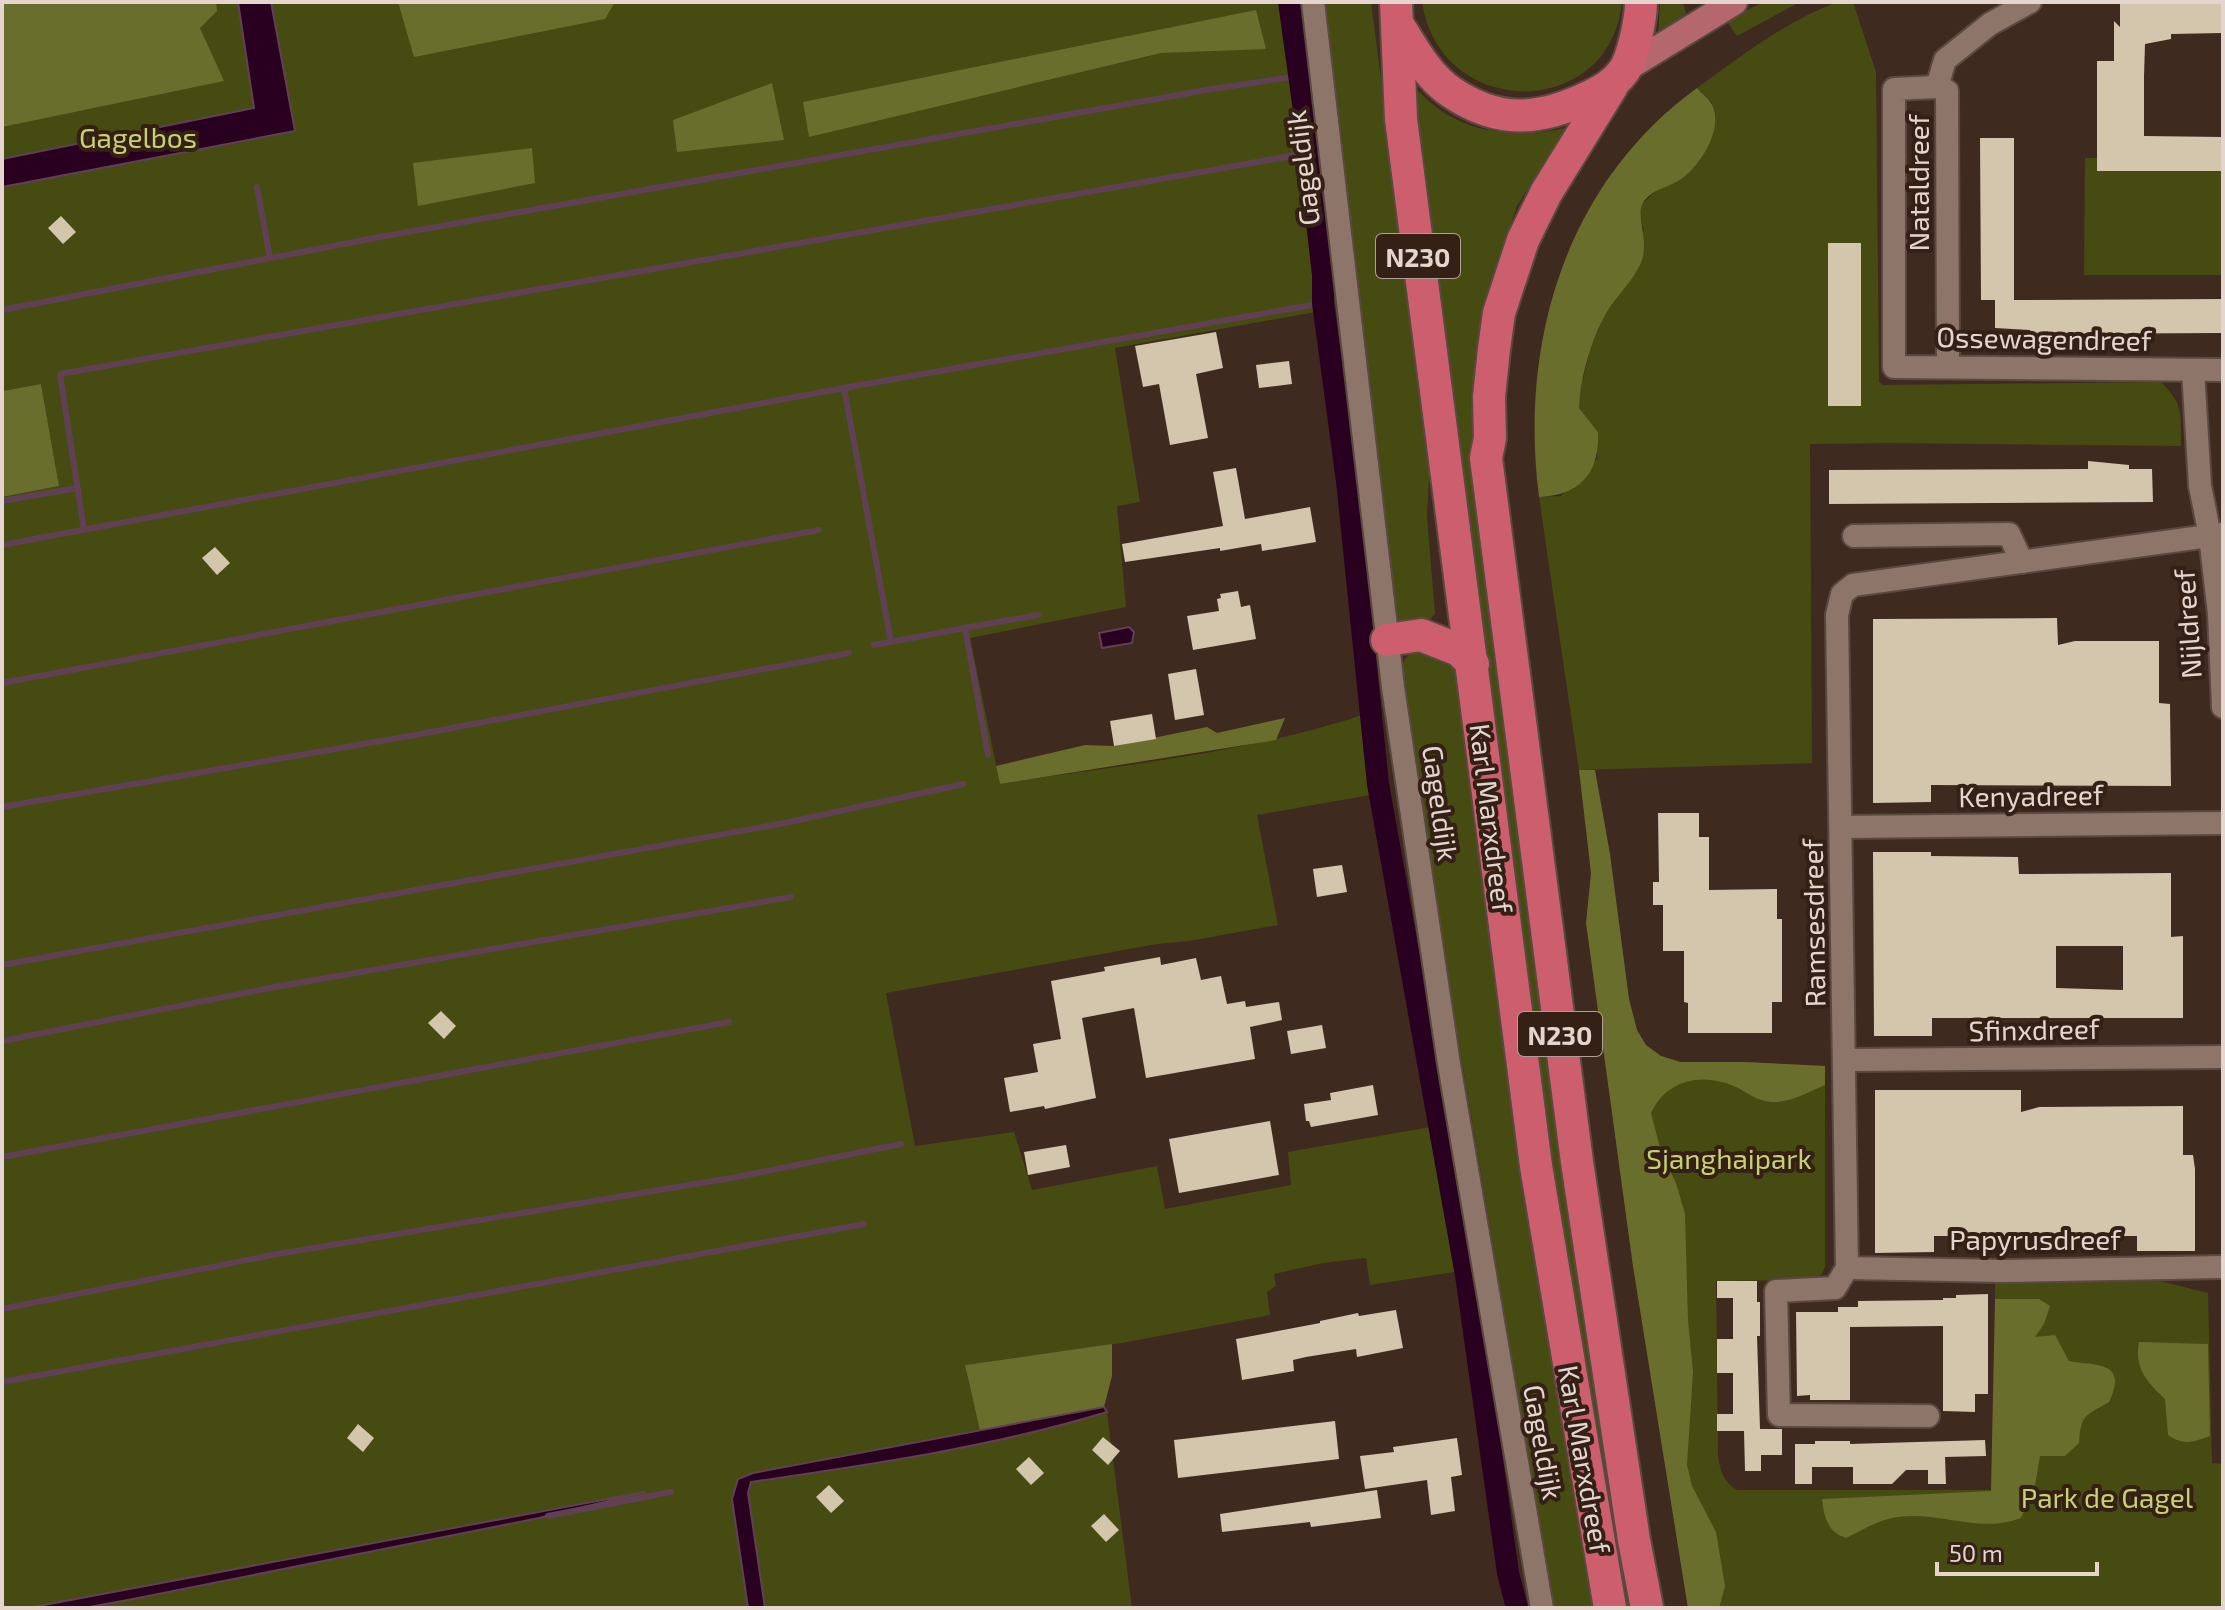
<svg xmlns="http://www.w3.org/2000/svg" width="2225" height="1610" viewBox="0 0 2225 1610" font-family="'Exo 2',sans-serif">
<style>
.green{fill:#464b12}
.forest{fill:#696e2c}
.water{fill:#2a0020;stroke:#624054;stroke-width:2}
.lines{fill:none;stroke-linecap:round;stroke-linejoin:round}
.stream{stroke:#624054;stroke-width:6}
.canal{stroke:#2a0020;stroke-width:22}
.building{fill:#d4c5ad;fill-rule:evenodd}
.minor-casing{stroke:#5a4940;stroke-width:26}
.major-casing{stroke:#5a4940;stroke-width:30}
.highway-casing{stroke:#5a4940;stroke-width:36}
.minor{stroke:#8e7569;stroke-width:22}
.major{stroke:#b4676c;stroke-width:26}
.highway{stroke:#cd5e6e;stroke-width:32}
.labels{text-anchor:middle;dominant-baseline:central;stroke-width:8;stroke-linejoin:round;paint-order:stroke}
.shield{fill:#352016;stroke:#b09f98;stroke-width:2}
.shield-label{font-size:26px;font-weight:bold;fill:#e4d5cf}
.park-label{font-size:28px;fill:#c7d171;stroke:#352016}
.street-label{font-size:28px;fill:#e4d5cf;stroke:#352016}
</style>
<rect width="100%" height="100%" fill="#3f2a20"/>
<g class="green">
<path d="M2,2H1295L1307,74L1332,309L1115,348L1140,502L1117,506L1126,607L970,638L1000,784C1125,764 1254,753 1374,711L1387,792L1257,815L1278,925L1189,941L1157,944L886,993L915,1146L1014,1132L1032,1190L1157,1166L1165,1209L1291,1185L1288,1152L1442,1125L1467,1270L1370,1285L1366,1258L1323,1263L1274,1274L1276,1286L1267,1292L1270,1315L1122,1343L965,1365L980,1431L753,1473L738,1479L732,1499L748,1608H84L539,1518L627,1496L28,1608H2V497L59,486L41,384L2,391Z"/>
<polygon points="1323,2 1371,2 1430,456 1427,517 1435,614 1427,622 1404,627 1394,619 1347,188"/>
<path d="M1422,2H1622C1610,121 1440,121 1422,2Z"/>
<polygon points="1660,2 1683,2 1686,13 1658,35"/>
<polygon points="1764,2 1800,2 1737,36 1726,20"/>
<path d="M1838,2H1853L1876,72L1879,382L1883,385L2161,382C2185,406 2180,413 2181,446L1889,443L1810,444L1812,763L1579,770L1539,497L1561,496L1597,459L1598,432L1579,408V395L1590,351L1603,318L1629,281L1644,230L1639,215L1642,204L1656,191L1683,178L1712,103L1697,88C1740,57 1787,20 1838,2Z"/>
<path d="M1420,92C1457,134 1515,139 1566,128L1517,206L1498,260L1481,334L1640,1608H1620L1555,1225L1414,93Z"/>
<polygon points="2085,158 2223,159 2223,275 2084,275"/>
<polygon points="1411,650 1439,651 1460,673 1596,1608 1550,1608 1490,1226 1434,897 1400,667"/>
<path d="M1604,1052L1661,1056L1681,1062H1744L1825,1066V1267L1821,1275L1811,1280L1716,1281L1718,1457C1721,1472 1723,1481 1737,1490H1996L2002,1300L1995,1299V1282L2112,1269L2208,1293L2212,1463L2223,1464V1608H1688L1633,1266Z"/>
<path d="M1107,1412L1111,1444L1103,1437L1092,1450L1108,1464L1113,1459L1132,1608H765L748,1493L750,1482C867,1466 994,1446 1107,1412Z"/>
</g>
<g class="forest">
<polygon points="2,2 216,2 217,11 200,28 224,81 2,127"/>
<polygon points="398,2 615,2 605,19 414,57"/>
<polygon points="1256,10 1266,49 1161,53 809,137 803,102"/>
<polygon points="772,83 784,140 677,152 673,120"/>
<path d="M1697,88C1702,94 1710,99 1713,107C1722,130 1702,162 1684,177C1672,187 1652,188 1643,203C1635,215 1650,240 1641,263C1632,283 1613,299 1603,319C1590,345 1580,379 1579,408L1598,432C1600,474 1579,495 1539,497C1519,342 1566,183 1697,88Z"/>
<polygon points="532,148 535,183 418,206 413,163"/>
<polygon points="41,384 59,486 2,497 2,391"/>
<polygon points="1285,718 1276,740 1000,784 996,766 1085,745 1114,746 1207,727 1217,733"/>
<path d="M1579,770H1595L1610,854L1629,999L1637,1030L1646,1045L1661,1056L1680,1062H1744L1825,1066V1085C1808,1092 1790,1103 1771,1102C1757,1101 1748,1093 1736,1087C1703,1072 1667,1079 1651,1113L1662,1155L1676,1183L1685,1214L1688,1320L1693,1372L1687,1465L1692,1486L1716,1532L1725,1586L1719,1608H1688L1633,1266L1586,923L1591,873Z"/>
<path d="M1995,1299H2039L2050,1306L2044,1324L2035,1337L2055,1335L2069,1361C2095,1366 2129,1360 2109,1402C2086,1416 2081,1413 2079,1443L2065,1456H2040L2035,1486L2021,1518C1980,1534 1940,1511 1898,1517C1879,1519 1863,1530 1846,1538C1827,1532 1824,1516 1822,1499L1991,1491Z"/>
<path d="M2139,1342L2208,1344L2210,1436C2193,1442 2184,1446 2168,1435L2165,1399C2147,1382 2134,1368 2139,1342Z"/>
<polygon points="1112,1344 1112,1376 1104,1407 980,1431 965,1365"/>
</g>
<g class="water">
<polygon points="238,2 271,2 295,131 2,187 2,159 254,108"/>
<polygon points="1129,627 1134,632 1132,643 1102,648 1099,633"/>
<path d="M1104,1407L1107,1412C992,1447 869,1465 751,1482L748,1493L765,1608H748L732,1499L738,1479L753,1473Z"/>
<polygon points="645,1492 539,1518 133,1599 84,1608 28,1608"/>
</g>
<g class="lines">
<g class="stream">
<polyline points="257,187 270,258"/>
<polyline points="2,310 385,236 1212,89 1299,76"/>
<polyline points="844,388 891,642"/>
<polyline points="2,501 78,488"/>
<polyline points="84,530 60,374 1308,153"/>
<polyline points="2,545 844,388 1323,303"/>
<polyline points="874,645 965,628"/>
<polyline points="2,683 819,530"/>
<polyline points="988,755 965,628 1038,615"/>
<polyline points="2,807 415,735 849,653"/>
<polyline points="2,965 785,823 963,784"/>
<polyline points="2,1041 275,987 791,897"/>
<polyline points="2,1157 729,1022"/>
<polyline points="2,1309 272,1255 737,1177 901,1144"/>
<polyline points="2,1382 864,1224"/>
<polyline points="548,1516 671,1492"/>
</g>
<polyline class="canal" points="1289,2 1306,125 1323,275 1323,303 1347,481 1378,784 1466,1275 1508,1573 1517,1608"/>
</g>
<g class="building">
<polygon points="2120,2 2223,2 2223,33 2171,34 2171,39 2145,44 2144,76 2144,136 2223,137 2223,171 2097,171 2097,61 2114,61 2114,21 2120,27"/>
<polygon points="1980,138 2014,138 2014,300 2223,299 2223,333 2030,334 2030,330 1995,328 1995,300 1981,300"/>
<polygon points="61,216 76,232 63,244 48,228"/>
<rect x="1828" y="243" width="33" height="163"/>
<polygon points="1216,332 1223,368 1196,374 1208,438 1170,445 1159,384 1143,387 1135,346"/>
<polygon points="1289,361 1292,384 1259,388 1256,365"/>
<polygon points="2088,461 2129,465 2129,469 2152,469 2153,502 1829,504 1829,470 2088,469"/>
<polygon points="1236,468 1245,519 1310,507 1316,542 1262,551 1261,544 1220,551 1220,548 1125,562 1122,544 1223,526 1213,472"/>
<polygon points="215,547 230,563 217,575 202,558"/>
<polygon points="1238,591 1241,607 1250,605 1256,639 1193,650 1187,616 1219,611 1217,599 1221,598 1220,594"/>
<polygon points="2057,618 2058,645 2075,641 2159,641 2159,703 2170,704 2171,786 1931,785 1931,802 1873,803 1873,619"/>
<polygon points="1196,669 1204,715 1175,720 1168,674"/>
<polygon points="1152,714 1156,739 1114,746 1110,721"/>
<polygon points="1658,813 1699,813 1699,837 1709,837 1709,890 1777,889 1777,919 1782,919 1782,1002 1772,1002 1772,1033 1688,1033 1688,1003 1684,1002 1684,951 1663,951 1663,905 1653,905 1653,882 1659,882"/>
<path d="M1873,852H1931V856L2018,857L2019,874L2171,873V937L2183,936V1018H1932V1036H1874ZM2056,946H2123V990L2056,988Z"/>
<polygon points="1342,865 1347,892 1317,897 1313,869"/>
<polygon points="1160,957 1161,965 1196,958 1201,980 1221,976 1227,1004 1245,1001 1246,1007 1279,1002 1282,1020 1250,1027 1255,1059 1146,1078 1134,1008 1082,1018 1096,1098 1045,1109 1044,1106 1010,1112 1004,1078 1038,1072 1033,1044 1061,1039 1051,981 1105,971 1104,967"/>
<polygon points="441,1011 456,1026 444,1039 428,1023"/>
<polygon points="1322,1025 1326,1048 1291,1054 1287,1031"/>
<polygon points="1373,1085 1378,1115 1311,1127 1309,1121 1306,1121 1304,1104 1331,1100 1330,1093"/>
<polygon points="1875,1090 2021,1090 2021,1112 2039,1107 2183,1106 2183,1155 2193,1155 2195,1169 2195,1251 2137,1251 2137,1236 1934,1236 1934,1252 1875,1253"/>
<polygon points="1270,1121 1279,1175 1179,1193 1169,1139"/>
<polygon points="1066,1145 1070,1167 1028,1175 1024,1152"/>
<polygon points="1717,1281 1757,1281 1757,1302 1760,1302 1760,1336 1757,1336 1760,1429 1782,1429 1782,1455 1761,1455 1761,1471 1745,1471 1744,1431 1717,1431 1717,1414 1733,1414 1733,1373 1717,1373 1717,1339 1733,1339 1733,1298 1717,1298"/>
<polygon points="1988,1294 1988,1394 1975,1394 1975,1412 1943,1411 1943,1326 1850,1327 1850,1400 1810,1400 1810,1395 1797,1396 1796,1312 1838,1312 1838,1307 1858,1307 1858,1301 1943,1300 1943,1298 1956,1298 1956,1295"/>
<polygon points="1396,1310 1403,1348 1357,1357 1356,1349 1306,1357 1293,1360 1294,1371 1242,1380 1236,1339 1320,1323 1320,1321 1358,1313 1359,1316"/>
<polygon points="1335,1421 1339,1459 1178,1478 1174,1440"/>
<polygon points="358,1424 374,1438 363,1452 347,1438"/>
<polygon points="1103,1437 1120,1451 1108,1465 1092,1450"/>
<polygon points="1457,1438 1462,1475 1451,1477 1455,1511 1431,1515 1427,1480 1365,1489 1360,1456 1394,1452 1393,1447"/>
<polygon points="1985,1440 1986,1456 1945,1457 1946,1484 1928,1484 1928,1470 1906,1470 1892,1484 1853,1484 1853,1467 1812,1467 1812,1484 1795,1484 1795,1444 1815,1444 1815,1441 1850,1441 1850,1444"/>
<polygon points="1029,1457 1044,1473 1031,1485 1016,1469"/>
<polygon points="829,1485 844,1501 831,1513 816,1497"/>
<polygon points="1377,1490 1381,1518 1311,1527 1310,1522 1222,1532 1220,1514"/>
<polygon points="1104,1514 1119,1530 1106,1542 1091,1526"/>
</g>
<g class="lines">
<g class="minor-casing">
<g id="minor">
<polyline points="1313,2 1393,687 1449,1064 1542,1608"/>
<polyline points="1937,87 1945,60 1990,24 2030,2"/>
<polyline points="1948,366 1947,91 1937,87 1894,89 1894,367 2223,370"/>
<polyline points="2193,370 2200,486 2210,536 2219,614 2223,707"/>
<polyline points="2223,534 1853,585 1842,594 1837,615 1847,1268 2004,1271 2223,1267"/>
<polyline points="1854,536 2009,534 2022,562"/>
<polyline points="1841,827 2223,823"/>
<polyline points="1846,1060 2223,1057"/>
<polyline points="1847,1268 1835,1288 1776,1291 1779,1415 1928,1416"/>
</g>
</g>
<g class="major-casing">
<polyline id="major" points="1625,69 1734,2"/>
</g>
<g class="highway-casing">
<g id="highway">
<polyline points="1396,2 1401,119 1536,1166 1610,1608"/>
<path d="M1398,25C1413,48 1427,76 1451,92C1498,124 1539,121 1589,97C1603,90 1613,85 1623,72C1633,59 1641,19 1641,2"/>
<polyline points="1612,86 1546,193 1523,240 1499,313 1494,349 1489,397 1490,438 1486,458 1577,1162 1634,1540 1647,1608"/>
<polyline points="1387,640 1421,635 1459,650 1473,664"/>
</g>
</g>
<use href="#minor" class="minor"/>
<use href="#major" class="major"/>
<use href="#highway" class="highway"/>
</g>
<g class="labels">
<g class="shield">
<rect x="1376" y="234" width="84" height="44" rx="6"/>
<rect x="1518" y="1012" width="84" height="44" rx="6"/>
</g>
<g class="shield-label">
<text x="1418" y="256">N230</text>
<text x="1560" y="1034">N230</text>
</g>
<g class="park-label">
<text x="138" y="137">Gagelbos</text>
<text x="1729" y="1158">Sjanghaipark</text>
<text x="2107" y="1497">Park de Gagel</text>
</g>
<g class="street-label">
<text transform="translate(1302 168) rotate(-97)">Gageldijk</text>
<text transform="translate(1918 183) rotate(-90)">Nataldreef</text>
<text transform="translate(2044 338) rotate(1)">Ossewagendreef</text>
<text transform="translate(2187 624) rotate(-94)">Nijldreef</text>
<text transform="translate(2031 795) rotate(-1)">Kenyadreef</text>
<text transform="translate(1441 803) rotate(82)">Gageldijk</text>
<text transform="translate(1492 818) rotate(83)">Karl Marxdreef</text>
<text transform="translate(1813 923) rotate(-91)">Ramsesdreef</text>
<text transform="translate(2034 1029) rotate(-1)">Sfinxdreef</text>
<text x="2035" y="1239">Papyrusdreef</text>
<text transform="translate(1544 1442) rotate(80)">Gageldijk</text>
<text transform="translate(1585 1459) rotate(80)">Karl Marxdreef</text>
</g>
</g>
<rect width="2225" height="1610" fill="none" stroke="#e4d5cf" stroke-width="8"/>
<path d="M1937 1562v12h160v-12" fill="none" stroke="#e4d5cf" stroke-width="4"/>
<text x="1949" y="1562" font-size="24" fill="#e4d5cf" stroke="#352016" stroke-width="6" paint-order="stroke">50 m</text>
</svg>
